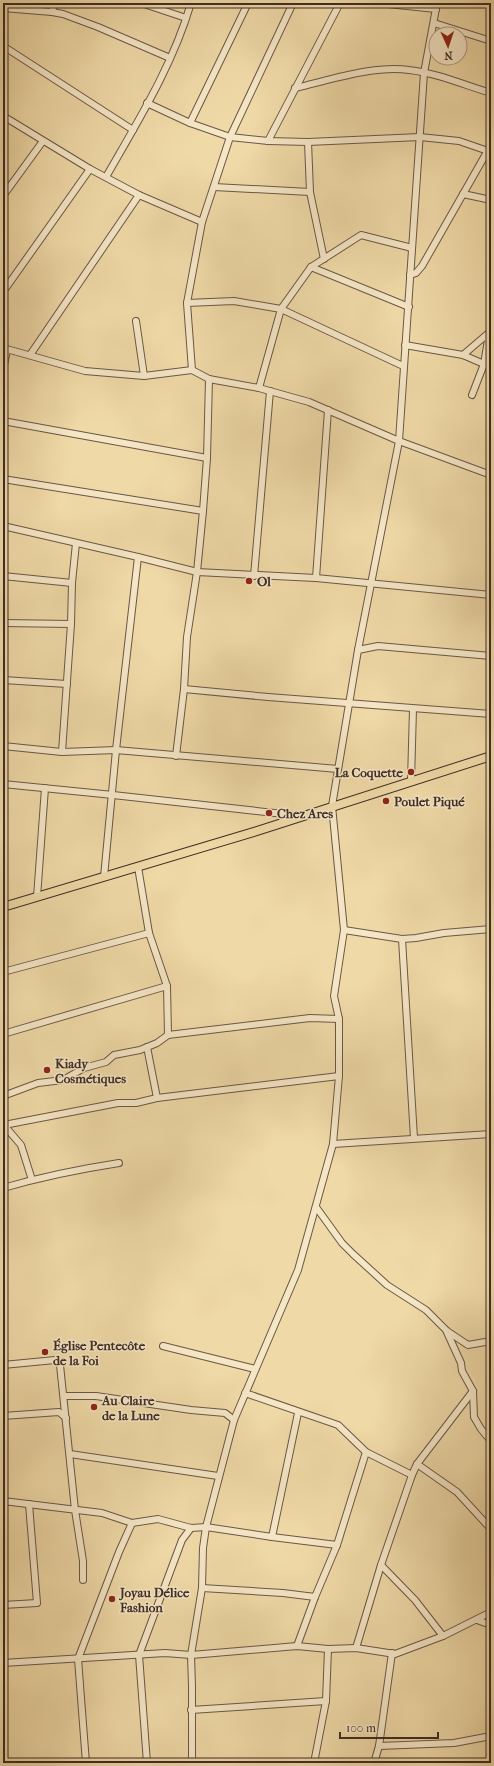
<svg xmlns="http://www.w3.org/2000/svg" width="494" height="1766" viewBox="0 0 494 1766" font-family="'IM FELL French Canon',serif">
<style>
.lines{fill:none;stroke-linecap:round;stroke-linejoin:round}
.minor-casing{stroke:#6a5746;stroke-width:8}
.major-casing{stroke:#3d2c25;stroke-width:10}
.minor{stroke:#f5e6c6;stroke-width:6}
.major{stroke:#efd9a7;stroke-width:8}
.poi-dot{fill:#8f2418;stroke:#f5e6c6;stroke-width:1.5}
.labels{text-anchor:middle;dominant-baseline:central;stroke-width:3;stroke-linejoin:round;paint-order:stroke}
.poi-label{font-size:13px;font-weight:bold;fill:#3d2c25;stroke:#f5e6c6;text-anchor:start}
</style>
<rect width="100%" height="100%" fill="#efd9a7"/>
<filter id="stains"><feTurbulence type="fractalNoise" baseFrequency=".005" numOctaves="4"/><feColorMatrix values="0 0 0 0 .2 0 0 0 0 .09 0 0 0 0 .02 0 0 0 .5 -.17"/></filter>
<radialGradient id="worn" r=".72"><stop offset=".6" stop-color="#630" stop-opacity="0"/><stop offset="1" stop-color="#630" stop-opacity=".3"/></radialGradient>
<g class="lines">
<g class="minor-casing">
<g id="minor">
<polyline points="141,3 186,18"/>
<polyline points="378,3 436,9"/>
<polyline points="3,8 52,12 63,14 98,27 170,58"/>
<polyline points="52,12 54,3"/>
<polyline points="434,23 491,41"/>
<polyline points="3,46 133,130"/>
<path d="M295,88C330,80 374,65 409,70C437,73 464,85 491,93"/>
<polyline points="147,103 190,123 230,137 268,141 308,142 420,137 459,141 488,151"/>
<polyline points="3,116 90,169 139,195 202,222"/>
<polyline points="190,123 248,3"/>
<polyline points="268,141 340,3"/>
<polyline points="308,142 310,192 324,259"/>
<path d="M106,177C138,121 173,65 191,3"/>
<polyline points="214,187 310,192"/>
<polyline points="463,194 491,200"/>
<polyline points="3,196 43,141"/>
<polyline points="311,267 409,307"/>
<polyline points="410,275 416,273 422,266 491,145"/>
<polyline points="3,292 90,169"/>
<polyline points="187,303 234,301 281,309 403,366"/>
<polyline points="136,321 144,376"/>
<polyline points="405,345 463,355 484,364"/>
<polyline points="3,348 85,371 144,376 192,370 209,379 259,388 309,402 399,441 491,475"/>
<polyline points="30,355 139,195"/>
<polyline points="463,355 491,331"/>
<polyline points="3,370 7,350"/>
<polyline points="192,370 187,303 202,222 230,137 293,3"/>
<polyline points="259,388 281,309 311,267 361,235 412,248"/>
<polyline points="472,395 484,364 488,340 491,333"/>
<polyline points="3,421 207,458"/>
<polyline points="3,479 203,511"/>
<polyline points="3,526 138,557 197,572 316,578 491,595"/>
<polyline points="3,576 72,583"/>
<polyline points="254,576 270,391"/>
<polyline points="316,578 328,410"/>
<polyline points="3,623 71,624"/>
<polyline points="358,650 378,646 491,656"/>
<polyline points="3,680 67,684"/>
<polyline points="184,689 268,697 491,714"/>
<polyline points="3,746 62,752 116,750 338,769"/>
<polyline points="62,752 71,624 72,583 76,543"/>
<polyline points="176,756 184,689 187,637 197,572 203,511 207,458 209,379"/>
<polyline points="411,781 413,709"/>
<polyline points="3,784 113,795 302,816"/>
<polyline points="138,867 149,933 167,986 168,1035"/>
<polyline points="104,877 116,750 138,557"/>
<polyline points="37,897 45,788"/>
<polyline points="344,930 402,939 416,938 444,933 491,929"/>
<polyline points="402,939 414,1138"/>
<polyline points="3,972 149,933"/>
<polyline points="3,1034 167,986"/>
<polyline points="147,1047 157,1098"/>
<polyline points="3,1096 38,1083 63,1080 84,1068 106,1062 114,1055 140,1050 157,1043 168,1035 310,1018 339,1019"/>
<polyline points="3,1124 21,1145 32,1180"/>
<polyline points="4,1125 118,1103 136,1103 157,1098 339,1076"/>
<polyline points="333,1144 491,1134"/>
<path d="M3,1188C41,1177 80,1169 119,1163"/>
<polyline points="316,1207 342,1243 353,1254 387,1285 426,1310 446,1330 461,1363 462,1371 473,1391 474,1417 481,1429 491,1441"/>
<polyline points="447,1331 468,1345 491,1341"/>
<polyline points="163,1346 255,1369"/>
<polyline points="3,1365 55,1360 58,1361 60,1365 75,1510 83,1561 83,1580"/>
<polyline points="245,1393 338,1425 366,1452 412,1475"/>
<polyline points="64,1396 96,1396 191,1410 225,1413 234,1420"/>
<polyline points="3,1416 59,1412 66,1418"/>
<polyline points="70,1454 218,1476"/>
<polyline points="417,1464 457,1492 491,1529"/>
<polyline points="3,1501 102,1513 132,1523 158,1519 191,1528 206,1527 272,1537 337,1545"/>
<polyline points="272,1537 298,1413"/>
<polyline points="381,1565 415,1600 443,1636"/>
<polyline points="202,1588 283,1593 315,1597"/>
<polyline points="3,1605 37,1603 29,1504"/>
<polyline points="477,1620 491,1625"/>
<polyline points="297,1646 315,1597 337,1545 366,1452"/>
<polyline points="356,1648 381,1565 412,1475 417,1464 473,1391"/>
<polyline points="3,1663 165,1653 191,1655 297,1646 328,1649 356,1648 395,1654 443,1636 491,1612"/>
<polyline points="191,1710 326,1701"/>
<polyline points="379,1746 454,1743 491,1736"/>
<polyline points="86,1763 78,1659 119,1552 132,1523"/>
<polyline points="147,1763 139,1655 182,1540 191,1528"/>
<polyline points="192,1763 192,1686 191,1655 202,1588 203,1548 206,1527 234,1420 298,1270 333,1144 339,1076 339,1019 334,996 344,930 332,806 358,650 399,441 424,73 437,3"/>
<polyline points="314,1763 326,1701 328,1649"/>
<polyline points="374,1763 379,1746 392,1653"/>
</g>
</g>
<g class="major-casing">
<polyline id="major" points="3,907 257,831 491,756"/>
</g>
<use href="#minor" class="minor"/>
<use href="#major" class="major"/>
</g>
<g class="poi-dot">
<circle cx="249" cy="581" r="4"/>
<circle cx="411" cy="772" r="4"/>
<circle cx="386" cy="801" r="4"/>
<circle cx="269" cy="813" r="4"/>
<circle cx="47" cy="1070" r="4"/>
<circle cx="45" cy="1352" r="4"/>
<circle cx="94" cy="1407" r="4"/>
<circle cx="112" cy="1599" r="4"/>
</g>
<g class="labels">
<g class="poi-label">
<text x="257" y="581">Ol</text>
<text x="403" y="772" text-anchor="end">La Coquette</text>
<text x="394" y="801">Poulet Piqué</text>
<text x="277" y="813">Chez Ares</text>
<text x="55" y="1063">Kiady<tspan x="55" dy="15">Cosmétiques</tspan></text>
<text x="53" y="1345">Église Pentecôte<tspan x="53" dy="15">de la Foi</tspan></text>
<text x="102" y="1400">Au Claire<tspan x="102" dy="15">de la Lune</tspan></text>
<text x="120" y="1592">Joyau Délice<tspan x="120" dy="15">Fashion</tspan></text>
</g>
</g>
<rect width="494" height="1766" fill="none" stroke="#efd9a7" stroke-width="16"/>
<rect x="4" y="4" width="486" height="1758" fill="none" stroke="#3d2c25" stroke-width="2"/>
<rect x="8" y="8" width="478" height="1750" fill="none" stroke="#3d2c25"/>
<g transform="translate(448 46) rotate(177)"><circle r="19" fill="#f5e6c6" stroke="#ab9c86"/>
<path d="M0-3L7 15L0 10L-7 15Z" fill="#8f2418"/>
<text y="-6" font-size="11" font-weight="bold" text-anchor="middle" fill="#3d2c25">N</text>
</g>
<path d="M340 1732v6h98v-6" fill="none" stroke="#3d2c25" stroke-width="2"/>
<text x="346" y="1732" font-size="12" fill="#3d2c25" stroke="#f5e6c6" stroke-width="3" paint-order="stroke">100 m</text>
<rect width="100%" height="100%" filter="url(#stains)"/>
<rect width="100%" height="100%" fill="url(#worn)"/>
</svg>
